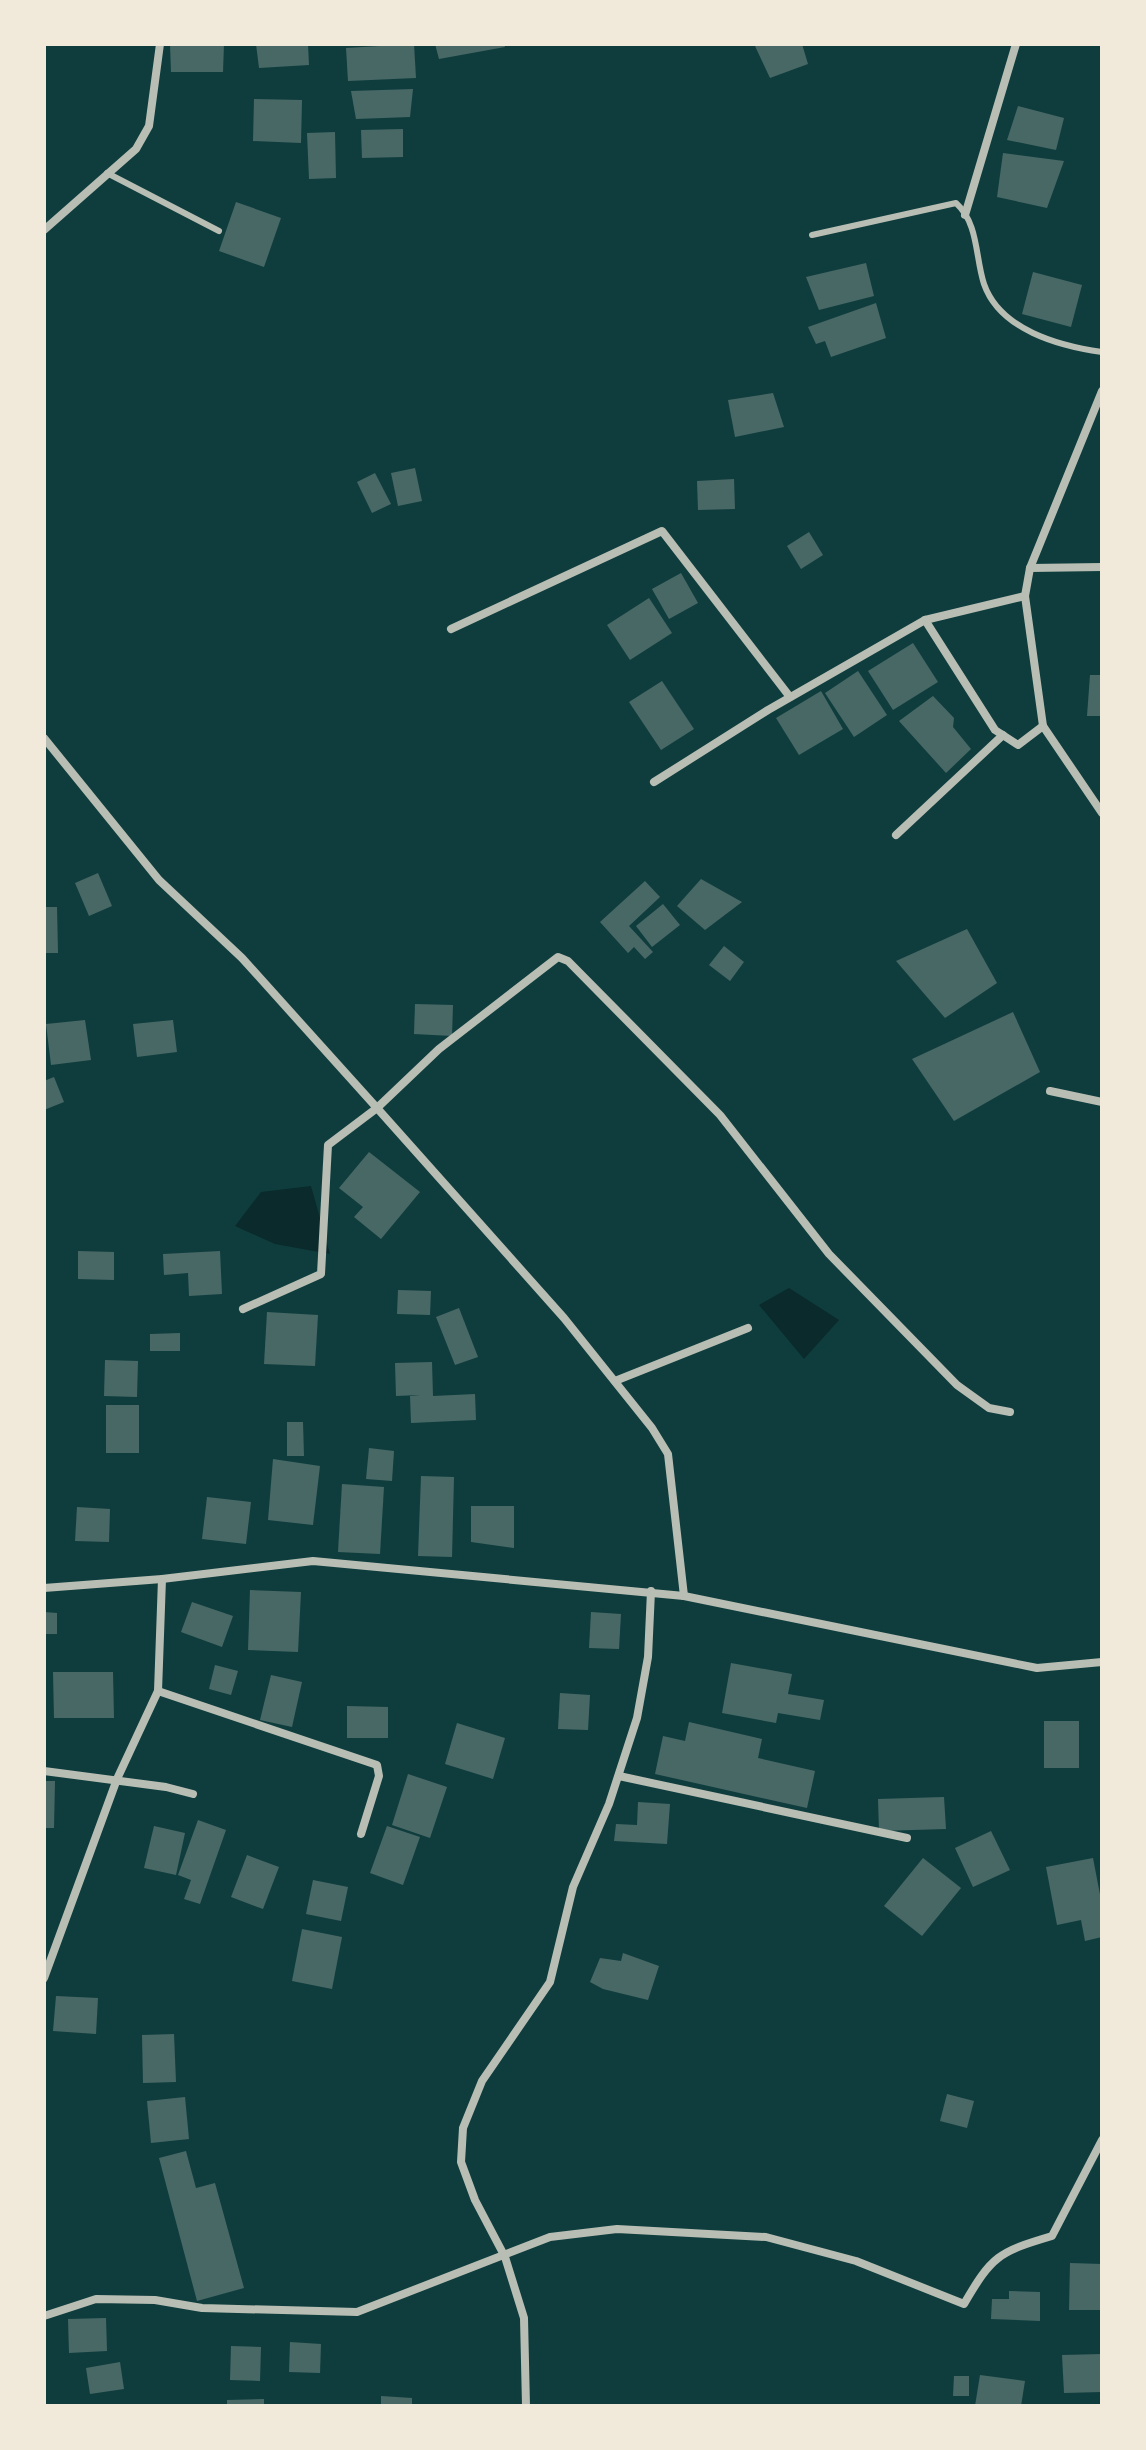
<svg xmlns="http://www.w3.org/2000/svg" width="1146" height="2450" viewBox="0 0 1146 2450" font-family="'DejaVu Sans',sans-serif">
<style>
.water{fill:#0a2a2b}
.building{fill:#486865}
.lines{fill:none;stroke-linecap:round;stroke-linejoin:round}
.service{stroke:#b8beb3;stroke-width:6}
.minor{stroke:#b8beb3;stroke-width:8}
</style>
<rect width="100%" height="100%" fill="#0f3d3e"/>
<g class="water">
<polygon points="311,1186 330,1254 275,1244 235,1226 261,1192"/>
<polygon points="789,1288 839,1320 804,1359 759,1305"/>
</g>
<g class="building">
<polygon points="170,44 224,44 223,72 171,72"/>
<polygon points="256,44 308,44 309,65 259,68"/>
<polygon points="414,44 416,78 348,81 346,48"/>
<polygon points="435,44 504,44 505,47 439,59"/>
<polygon points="760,44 802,44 808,64 770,78 755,46"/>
<polygon points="413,89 410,117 356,119 351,91"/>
<polygon points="254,99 302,100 301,143 253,141"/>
<polygon points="1018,106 1064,118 1056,150 1007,140"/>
<polygon points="403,129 403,157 362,158 361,130"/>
<polygon points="335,132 336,178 309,179 307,133"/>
<polygon points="1003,153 1064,161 1047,208 997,197"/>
<polygon points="236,202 281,218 264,267 219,251"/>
<polygon points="866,263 874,296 819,310 806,277"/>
<polygon points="1033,272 1082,285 1071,327 1022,314"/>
<polygon points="876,303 886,338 831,357 825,341 816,344 808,327"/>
<polygon points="773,393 784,427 735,437 728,400"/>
<polygon points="415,468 422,501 398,506 391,473"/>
<polygon points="375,473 391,504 372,513 357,482"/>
<polygon points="734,479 735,509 698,510 697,481"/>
<polygon points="809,532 823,555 801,569 787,546"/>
<polygon points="681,573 698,603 669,619 652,589"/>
<polygon points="649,598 672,633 630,660 607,625"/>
<polygon points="913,643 938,682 893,710 868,671"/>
<polygon points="858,671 887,715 854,737 825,693"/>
<polygon points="1090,675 1102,675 1102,716 1087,716"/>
<polygon points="662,681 694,729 661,750 629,702"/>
<polygon points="821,691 843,729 799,755 776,718"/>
<polygon points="933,696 954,718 953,727 971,749 946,773 899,721"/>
<polygon points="98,873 112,906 89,916 75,883"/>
<polygon points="701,879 742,902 705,930 677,906"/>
<polygon points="645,881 660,897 629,926 653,952 645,959 634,947 628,953 600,922"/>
<polygon points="663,904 680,925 652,947 636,926"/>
<polygon points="44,907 57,907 58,953 44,953"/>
<polygon points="967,929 997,983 945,1018 896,961"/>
<polygon points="724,946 744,962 730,981 709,965"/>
<polygon points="415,1004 453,1005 452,1036 414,1034"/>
<polygon points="1013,1012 1040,1072 954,1121 912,1059"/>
<polygon points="85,1020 91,1060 51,1065 46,1024"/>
<polygon points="173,1020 177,1052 137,1057 133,1024"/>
<polygon points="54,1077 64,1102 44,1110 44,1081"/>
<polygon points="369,1152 420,1192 381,1239 354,1217 363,1207 339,1188"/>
<polygon points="78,1251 114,1252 114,1280 78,1279"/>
<polygon points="220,1251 222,1294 189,1296 188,1273 164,1275 163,1254"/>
<polygon points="398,1290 431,1291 430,1315 397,1314"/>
<polygon points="459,1308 478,1357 455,1365 436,1317"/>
<polygon points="267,1312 318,1315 315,1366 264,1364"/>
<polygon points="180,1333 180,1351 150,1351 150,1334"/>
<polygon points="105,1360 138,1361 137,1397 104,1396"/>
<polygon points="432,1362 433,1396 475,1394 476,1420 411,1423 410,1396 420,1395 396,1396 395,1363"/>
<rect x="106" y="1405" width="33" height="48"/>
<polygon points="287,1422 303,1422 304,1456 287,1456"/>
<polygon points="369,1448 394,1451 392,1481 366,1479"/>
<polygon points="273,1459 320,1466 313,1525 268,1520"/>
<polygon points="421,1476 454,1477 452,1557 418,1556"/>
<polygon points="342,1484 384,1487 380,1554 338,1552"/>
<polygon points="207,1497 251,1502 246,1544 202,1539"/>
<polygon points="471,1506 514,1506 514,1548 471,1542"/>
<polygon points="77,1507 110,1509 109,1542 75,1541"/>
<polygon points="250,1590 301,1592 298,1652 248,1650"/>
<polygon points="192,1602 233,1616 222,1647 181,1632"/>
<polygon points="44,1612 57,1613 57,1634 44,1634"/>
<polygon points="591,1612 621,1614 619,1649 589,1648"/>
<polygon points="731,1663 792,1674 788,1694 824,1700 820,1720 778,1713 776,1723 722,1713"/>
<polygon points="215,1665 238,1671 231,1695 209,1689"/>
<polygon points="53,1672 113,1672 114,1718 54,1718"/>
<polygon points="271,1675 302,1682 292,1727 260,1720"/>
<polygon points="560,1693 590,1695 588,1730 558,1729"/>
<polygon points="347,1706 388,1707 388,1738 347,1738"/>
<rect x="1044" y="1721" width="35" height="47"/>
<polygon points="689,1722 762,1739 758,1758 815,1771 807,1808 655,1774 663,1736 685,1741"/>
<polygon points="457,1723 505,1738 493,1779 445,1764"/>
<polygon points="408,1774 447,1787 430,1838 392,1825"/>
<polygon points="44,1781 55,1781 54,1828 44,1828"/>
<polygon points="944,1797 946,1829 879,1831 878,1799"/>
<polygon points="638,1802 670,1804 667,1844 614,1841 616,1824 637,1825"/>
<polygon points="198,1820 226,1830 200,1904 184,1899 191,1880 178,1875"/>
<polygon points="154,1826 185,1833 176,1875 144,1868"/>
<polygon points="387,1826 420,1837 403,1885 370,1873"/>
<polygon points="991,1831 1010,1870 973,1887 955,1848"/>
<polygon points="247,1855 279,1867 263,1909 231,1897"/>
<polygon points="923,1858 961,1888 922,1936 884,1906"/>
<polygon points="1093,1858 1102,1905 1102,1937 1085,1941 1081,1920 1057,1925 1046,1867"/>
<polygon points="313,1880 348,1887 341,1921 306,1914"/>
<polygon points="302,1929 342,1937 332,1989 292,1981"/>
<polygon points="623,1953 659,1966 648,2000 603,1989 590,1982 600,1958 621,1961"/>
<polygon points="56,1996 98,1998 96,2034 53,2031"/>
<polygon points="174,2034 176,2082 143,2083 142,2035"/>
<polygon points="947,2094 974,2101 967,2128 940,2121"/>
<polygon points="185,2097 189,2139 151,2143 147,2101"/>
<polygon points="186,2151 196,2188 215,2183 244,2288 197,2301 159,2158"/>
<polygon points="1070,2263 1102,2264 1102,2310 1069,2310"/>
<polygon points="1009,2291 1040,2292 1040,2321 991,2319 992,2299 1009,2299"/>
<polygon points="106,2318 107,2351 69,2353 68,2319"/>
<polygon points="290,2342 321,2344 320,2373 289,2372"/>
<polygon points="231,2346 261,2347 260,2381 230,2380"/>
<polygon points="1102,2354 1102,2392 1064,2393 1062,2355"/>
<polygon points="120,2362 124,2389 90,2394 86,2368"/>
<polygon points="980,2375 1025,2381 1021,2406 975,2406"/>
<polygon points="954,2376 969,2376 969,2396 953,2396"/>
<polygon points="381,2396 412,2398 412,2406 381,2406"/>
<polygon points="264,2399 264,2406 227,2406 227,2400"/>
</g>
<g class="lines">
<g class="service">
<polyline points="107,173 219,231"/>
<path d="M812,235L956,203C979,224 975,257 984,284C1000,330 1059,346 1102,352"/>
</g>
<g class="minor">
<polyline points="965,215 1016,44"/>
<polyline points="44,230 136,149 149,126 160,44"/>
<polyline points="1102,567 1030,568 1025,596 1043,726 1102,813"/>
<polyline points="1030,568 1102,391"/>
<polyline points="925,620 1025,596"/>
<polyline points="451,629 662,531 790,697"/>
<polyline points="44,738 159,880 242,958 377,1108 564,1318 652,1428 668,1454 684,1596"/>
<polyline points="654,782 768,710 925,620 995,730 1018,745 1043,726"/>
<polyline points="896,835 1003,735"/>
<polyline points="1050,1091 1102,1102"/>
<polyline points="243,1309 321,1274 328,1145 377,1108 439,1049 558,957 568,961 720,1115 829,1254 957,1385 989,1408 1010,1412"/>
<polyline points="615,1381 748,1328"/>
<polyline points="44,1588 162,1579 313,1561 684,1596 1037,1668 1102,1662"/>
<polyline points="158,1691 377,1765 379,1776 361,1834"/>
<polyline points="44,1771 166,1787 193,1794"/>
<polyline points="619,1776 907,1838"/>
<polyline points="44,1978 117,1779 158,1691 162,1579"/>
<path d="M44,2316L96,2299L155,2300L202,2308L357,2312L550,2237L617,2229L766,2237L856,2261L964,2304C992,2256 998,2252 1052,2236L1102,2140"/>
<polyline points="526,2406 524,2318 505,2257 475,2200 461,2162 463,2128 482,2081 550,1982 573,1887 609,1804 637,1718 648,1657 651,1591"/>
</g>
</g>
<rect width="1146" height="2450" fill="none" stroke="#f1e9da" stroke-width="92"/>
</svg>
